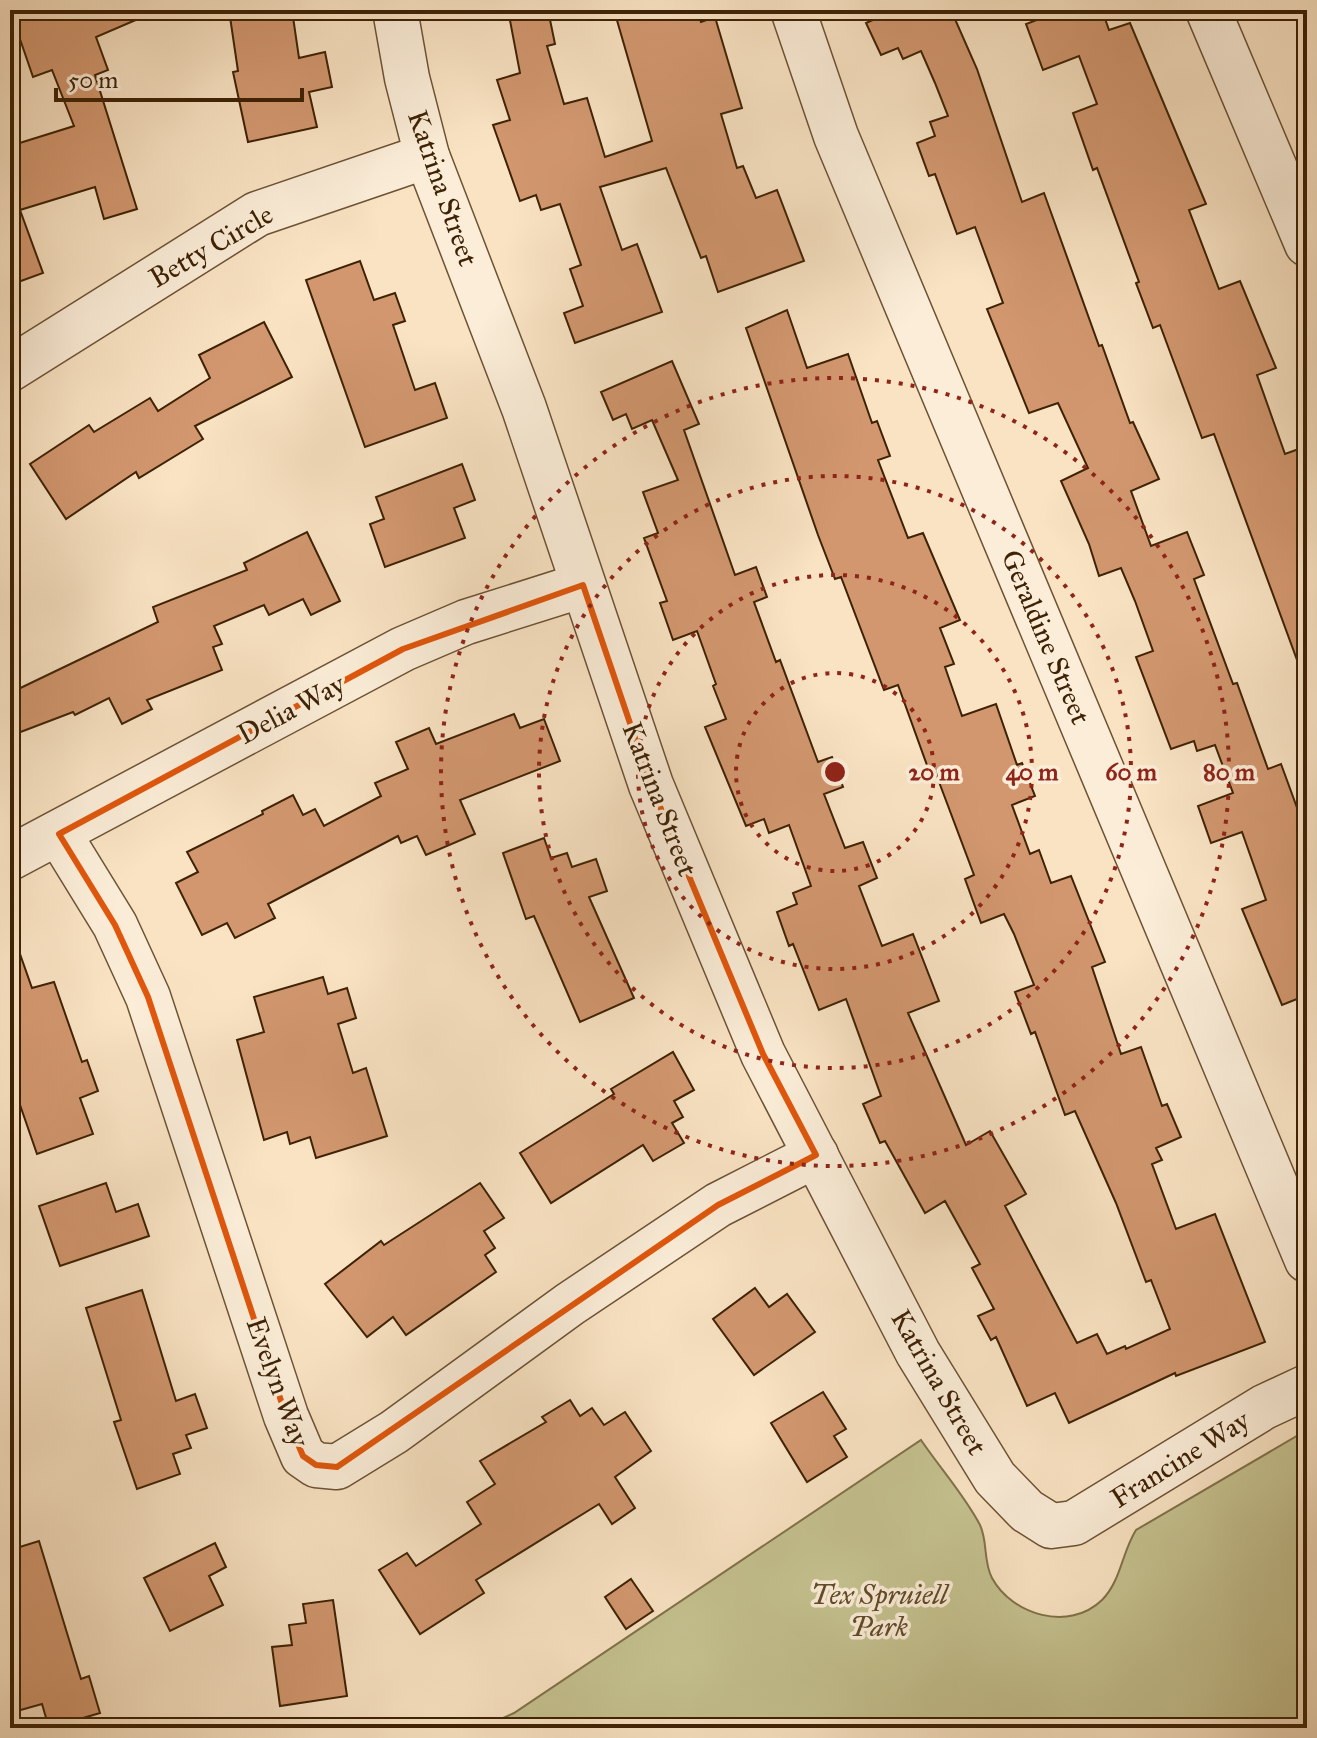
<svg xmlns="http://www.w3.org/2000/svg" width="1317" height="1738" viewBox="0 0 1317 1738" font-family="'IM FELL Great Primer',serif">
<style>
.green{fill:#c4c18f;stroke:#81724a;stroke-width:2}
.building{fill:#d2976f;stroke:#3e2205;stroke-width:2}
.lines{fill:none;stroke-linecap:round;stroke-linejoin:round}
.minor-casing{stroke:#6d5234;stroke-width:47}
.minor{stroke:#fbedd8;stroke-width:44}
.marked{fill:none;stroke:#e0560c;stroke-width:6;stroke-linejoin:round}
.ring{fill:none;stroke:#8f2418;stroke-width:4;stroke-dasharray:4 8}
.labels{text-anchor:middle;dominant-baseline:central;stroke-width:7;stroke-linejoin:round;paint-order:stroke}
.street-label{font-size:28px;fill:#3e2205;stroke:#fbedd8}
.park-label{font-size:28px;font-style:italic;fill:#604a28;stroke:#fbedd8}
.centre{fill:#8f2418;stroke:#fbedd8;stroke-width:4}
.ring-label{font-size:24px;text-anchor:middle;font-weight:bold;fill:#8f2418;stroke:#fbedd8;stroke-width:7;stroke-linejoin:round;paint-order:stroke}
</style>
<rect width="100%" height="100%" fill="#f9e3c3"/>
<filter id="stains"><feTurbulence type="fractalNoise" baseFrequency=".0025" numOctaves="4"/><feColorMatrix values="0 0 0 0 .2 0 0 0 0 .09 0 0 0 0 .02 0 0 0 .5 -.17"/></filter>
<radialGradient id="worn" r=".72"><stop offset=".6" stop-color="#630" stop-opacity="0"/><stop offset="1" stop-color="#630" stop-opacity=".3"/></radialGradient>
<path class="green" d="M1307,1430V1728H481L514,1713L921,1440C940,1468 965,1496 980,1525C988,1542 983,1561 992,1578C1012,1615 1069,1632 1102,1600C1121,1581 1122,1552 1136,1530Z"/>
<g class="building">
<polygon points="10,10 159,10 96,37 108,70 95,75 137,209 104,219 95,187 20,210 43,273 10,285 10,146 74,126 52,70 33,77"/>
<polygon points="229,10 292,10 299,58 325,52 332,87 309,92 317,127 248,142 233,72 238,71"/>
<polygon points="508,10 548,10 555,44 547,46 564,104 587,98 605,157 652,141 614,10 697,10 701,22 715,17 742,108 721,114 737,168 743,166 756,198 777,190 804,261 718,292 706,256 701,258 666,168 600,187 622,250 637,244 662,312 575,343 564,313 583,306 570,269 581,265 560,204 541,210 536,195 520,201 493,125 510,120 497,80 520,73"/>
<polygon points="895,10 951,10 977,69 1022,202 1044,193 1099,346 1102,345 1130,423 1133,422 1159,479 1131,491 1151,546 1187,532 1204,575 1194,579 1233,684 1237,683 1268,769 1281,764 1307,835 1307,995 1282,1005 1242,909 1266,900 1242,832 1211,843 1198,806 1233,793 1215,745 1197,751 1194,741 1171,749 1136,657 1153,651 1135,601 1121,568 1099,576 1089,544 1061,481 1088,468 1058,403 1029,413 987,309 1003,303 975,227 957,234 935,174 929,176 917,143 935,136 930,122 948,116 935,83 921,51 903,59 898,48 881,55 866,23"/>
<polygon points="1063,10 1102,10 1109,30 1130,23 1206,204 1189,210 1219,289 1240,281 1276,368 1257,375 1285,454 1307,446 1307,678 1304,679 1214,434 1202,438 1160,325 1153,328 1136,283 1139,282 1097,168 1093,170 1073,113 1097,104 1079,56 1043,70 1026,24"/>
<polygon points="360,261 374,300 395,293 405,321 393,325 415,390 435,383 447,418 365,447 306,280"/>
<polygon points="787,310 807,368 848,354 872,423 877,421 890,456 878,460 908,538 923,533 960,620 940,628 954,664 945,667 962,716 996,704 1017,765 1022,763 1035,796 1012,805 1030,854 1039,850 1051,883 1071,876 1105,962 1092,967 1121,1054 1141,1047 1162,1106 1167,1104 1181,1137 1156,1148 1162,1160 1152,1164 1176,1229 1215,1214 1265,1342 1176,1376 1175,1373 1069,1423 1055,1393 1027,1406 996,1337 991,1340 978,1316 994,1309 972,1268 980,1264 945,1201 925,1213 885,1141 880,1143 863,1104 881,1096 846,999 819,1010 793,944 789,946 777,912 797,904 793,893 811,886 789,825 769,833 764,819 746,826 705,727 726,719 713,686 716,684 697,631 673,640 660,603 667,601 644,538 658,533 643,492 678,480 652,420 632,429 626,414 613,420 601,392 672,361 699,424 684,430 735,575 756,567 767,597 754,602 776,662 780,660 818,762 832,757 843,787 824,794 845,848 863,842 877,878 859,886 882,946 913,934 939,1001 908,1013 966,1145 990,1131 1026,1194 1005,1206 1077,1343 1097,1334 1107,1354 1125,1346 1126,1349 1170,1329 1151,1280 1146,1282 1116,1203 1075,1111 1065,1115 1035,1032 1031,1034 1015,992 1034,985 1014,934 1004,914 981,923 965,879 974,875 933,766 928,768 898,685 884,690 841,577 835,579 818,535 746,328"/>
<polygon points="264,322 292,377 195,426 203,439 139,478 136,472 66,519 30,464 89,425 94,432 150,398 158,411 210,378 199,355"/>
<polygon points="462,464 475,500 454,508 465,538 385,567 370,524 384,519 376,497"/>
<polygon points="307,532 340,601 311,615 303,599 269,615 264,605 214,626 222,644 213,647 222,670 147,700 152,709 122,724 109,698 75,715 73,712 10,736 10,693 158,622 153,607 247,570 244,563"/>
<polygon points="514,714 520,728 544,719 560,761 460,800 475,834 426,855 417,836 401,843 398,836 268,904 275,918 235,938 227,923 202,935 176,883 198,872 187,852 263,814 262,811 293,795 303,815 315,809 324,826 381,796 375,783 408,769 396,742 429,728 436,744"/>
<polygon points="544,838 551,858 567,853 572,867 596,859 607,891 589,897 634,998 580,1022 534,916 526,919 503,853"/>
<polygon points="14,937 32,988 54,982 82,1062 87,1060 98,1091 80,1098 93,1134 37,1154 10,1076 10,938"/>
<polygon points="323,977 328,994 347,988 356,1018 338,1024 353,1073 366,1068 387,1136 316,1158 310,1137 290,1144 287,1132 264,1140 237,1040 264,1032 254,997"/>
<polygon points="673,1052 694,1090 674,1101 683,1117 672,1123 684,1143 653,1161 643,1145 551,1203 520,1153 614,1094 611,1089"/>
<polygon points="106,1183 116,1212 138,1204 149,1236 60,1266 39,1206"/>
<polygon points="480,1183 504,1218 484,1231 495,1248 485,1255 496,1272 406,1335 393,1317 367,1337 325,1284 381,1241 384,1245"/>
<polygon points="755,1288 769,1307 787,1294 815,1332 754,1375 713,1319"/>
<polygon points="142,1290 176,1401 195,1394 207,1428 186,1435 191,1448 173,1454 180,1474 137,1489 114,1422 121,1420 86,1308"/>
<polygon points="823,1392 846,1429 834,1436 847,1457 807,1482 771,1423"/>
<polygon points="570,1400 580,1416 592,1408 604,1425 625,1412 651,1451 615,1477 635,1508 612,1524 599,1504 476,1580 484,1593 420,1634 379,1570 407,1553 416,1566 481,1524 467,1502 495,1484 480,1461 546,1422 542,1417"/>
<polygon points="39,1541 81,1679 89,1676 100,1713 49,1728 42,1704 17,1711 10,1686 10,1550"/>
<polygon points="215,1543 226,1567 209,1576 223,1605 170,1631 144,1578"/>
<polygon points="631,1579 653,1611 626,1629 605,1597"/>
<polygon points="333,1600 347,1696 280,1706 272,1647 292,1645 289,1625 306,1623 303,1604"/>
</g>
<g class="lines">
<g class="minor-casing">
<g id="minor">
<polyline points="395,10 407,78 427,156 524,408 651,785 763,1054 918,1353 995,1478 1027,1511 1051,1526 1074,1523 1264,1407 1307,1387"/>
<polyline points="793,10 836,136 1307,1260"/>
<polyline points="1208,10 1307,244"/>
<polyline points="10,369 257,214 427,156"/>
<polyline points="59,834 115,925 148,997 286,1416 303,1456 316,1465 337,1467 394,1432 570,1304 718,1205 816,1155"/>
<polyline points="10,858 403,649 466,622 583,585"/>
</g>
</g>
<use href="#minor" class="minor"/>
</g>
<path class="marked" d="M583,585L651,785L763,1054L816,1155L718,1205L337,1467L316,1465L303,1456L286,1416L148,997L115,925L59,834L403,649Z"/>
<g class="ring">
<circle cx="835" cy="772" r="99"/>
<circle cx="835" cy="772" r="197"/>
<circle cx="835" cy="772" r="296"/>
<circle cx="835" cy="772" r="394"/>
</g>
<g class="labels">
<g class="street-label">
<text transform="translate(443 188) rotate(71)">Katrina Street</text>
<text transform="translate(211 246) rotate(-30)">Betty Circle</text>
<text transform="translate(1046 637) rotate(67)">Geraldine Street</text>
<text transform="translate(291 709) rotate(-28)">Delia Way</text>
<text transform="translate(660 799) rotate(69)">Katrina Street</text>
<text transform="translate(278 1382) rotate(70)">Evelyn Way</text>
<text transform="translate(939 1382) rotate(60)">Katrina Street</text>
<text transform="translate(1180 1459) rotate(-32)">Francine Way</text>
</g>
<g class="park-label">
<text x="879" y="1594">Tex Spruiell<tspan x="879" dy="32">Park</tspan></text>
</g>
</g>
<circle cx="835" cy="772" r="12" class="centre"/>
<g class="ring-label">
<text x="934" y="780">20 m</text>
<text x="1032" y="780">40 m</text>
<text x="1131" y="780">60 m</text>
<text x="1229" y="780">80 m</text>
</g>
<rect width="1317" height="1738" fill="none" stroke="#f9e3c3" stroke-width="40"/>
<rect x="12" y="12" width="1293" height="1714" fill="none" stroke="#3e2205" stroke-width="4"/>
<rect x="20" y="20" width="1277" height="1698" fill="none" stroke="#3e2205" stroke-width="2"/>
<path d="M56 88v12h246v-12" fill="none" stroke="#3e2205" stroke-width="4"/>
<text x="68" y="88" font-size="24" fill="#3e2205" stroke="#fbedd8" stroke-width="6" paint-order="stroke">50 m</text>
<rect width="100%" height="100%" filter="url(#stains)"/>
<rect width="100%" height="100%" fill="url(#worn)"/>
</svg>
